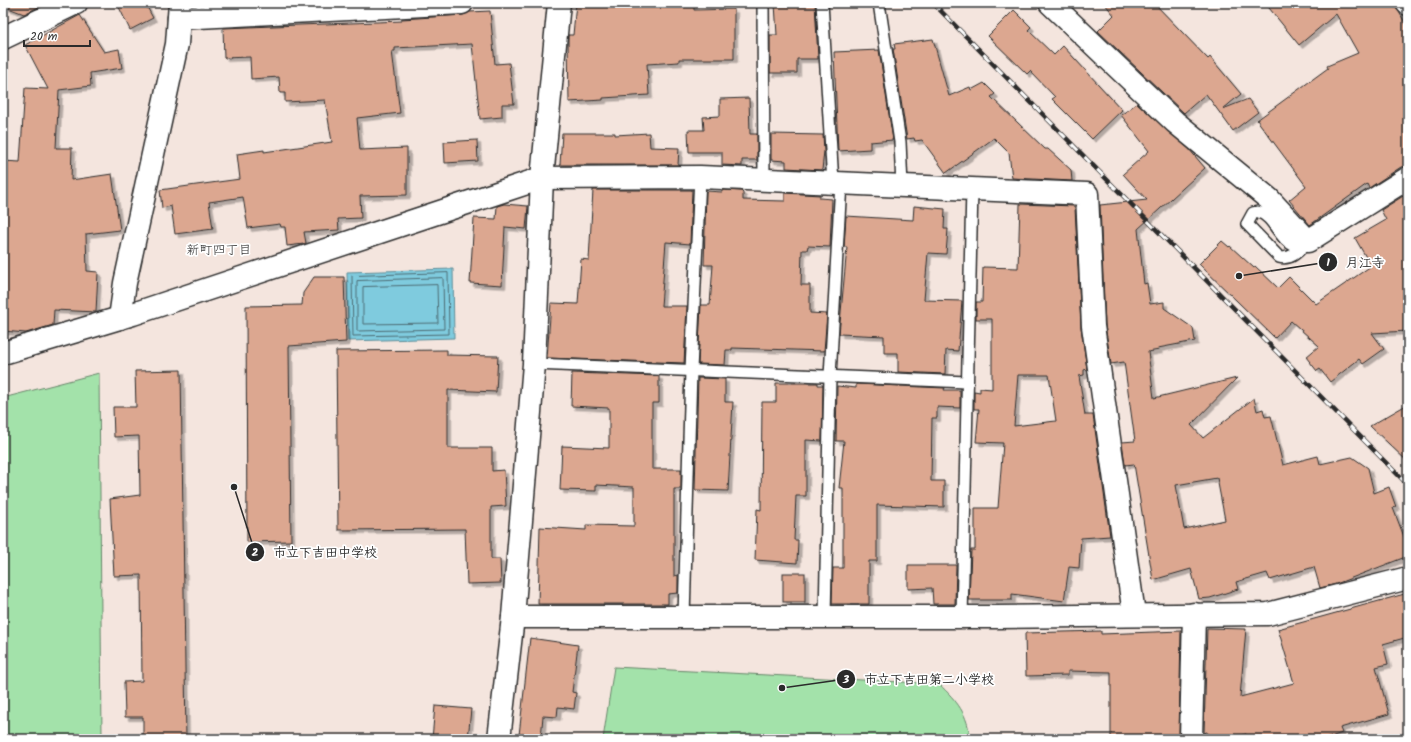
<svg xmlns="http://www.w3.org/2000/svg" width="1411" height="742" viewBox="0 0 1411 742" font-family="Kalam,'Klee One',sans-serif">
<style>
.green{fill:#a3e2aa;stroke:#67866a}
.water{fill:#7fcbde;stroke:#5d8b96}
.lines{fill:none;stroke-linecap:round;stroke-linejoin:round}
.shore{stroke:#4d6b73;stroke-width:1}
.building{fill:#dca790;stroke:#2b2b2b;fill-rule:evenodd;filter:url(#shadow)}
.service-casing{stroke:#2b2b2b;stroke-width:14}
.minor-casing{stroke:#2b2b2b;stroke-width:25}
.tertiary-casing{stroke:#2b2b2b;stroke-width:25}
.service{stroke:#fff;stroke-width:11}
.minor{stroke:#fff;stroke-width:22}
.tertiary{stroke:#fff;stroke-width:22}
.rail-casing{stroke:#2b2b2b;stroke-width:4.5}
.rail{stroke:#fff;stroke-width:3;stroke-dasharray:9;stroke-linecap:butt}
.labels{text-anchor:middle;dominant-baseline:central;stroke-width:3.5;stroke-linejoin:round;paint-order:stroke}
.neighbourhood-label{font-size:13px;fill:#2b2b2b;stroke:#fff}
.leader{fill:none;stroke:#2b2b2b;stroke-width:1.5}
.callout-dot{fill:#2b2b2b;stroke:#fff;stroke-width:1.5}
.mark-label{font-size:12px;text-anchor:middle;font-weight:bold;fill:#fff}
.callout-label{font-size:13px;text-anchor:middle;font-weight:bold;fill:#2b2b2b;stroke:#fff;stroke-width:3.5;stroke-linejoin:round;paint-order:stroke}
</style>
<defs>
<filter id="shadow"><feDropShadow dx="3.5" dy="3.5" stdDeviation="0" flood-color="#0004"/></filter>
</defs>
<rect width="100%" height="100%" fill="#f4e5de"/>
<filter id="ink" filterUnits="userSpaceOnUse"><feTurbulence type="fractalNoise" baseFrequency=".025" numOctaves="2"/><feDisplacementMap in="SourceGraphic" scale="8" xChannelSelector="R" yChannelSelector="G"/><feConvolveMatrix kernelMatrix="1 2 1 2 8 2 1 2 1" color-interpolation-filters="sRGB"/></filter>
<g filter="url(#ink)">
<g class="green">
<polygon points="99,373 102,739 3,739 3,398"/>
<path d="M614,667L939,684C957,701 968,714 970,739H603Z"/>
</g>
<polygon class="water" points="453,269 454,338 348,341 347,272"/>
<g class="lines">
<g class="shore">
<polygon points="448,273 449,334 353,336 352,276"/>
<polygon points="443,278 444,329 357,331 357,281"/>
<polygon points="437,285 438,323 363,324 363,287"/>
</g>
</g>
<g class="building">
<polygon points="3,3 47,3 24,14 3,6"/>
<polygon points="117,3 145,3 153,18 130,30"/>
<polygon points="576,3 694,4 694,10 734,9 734,59 679,59 679,62 647,64 649,95 603,98 603,100 569,102 568,42 568,35 573,35"/>
<polygon points="786,3 815,3 818,59 797,59 797,73 770,73 770,35 777,35 775,4"/>
<polygon points="1104,3 1154,3 1208,59 1210,57 1241,94 1223,109 1248,99 1258,112 1233,131 1206,94 1184,113 1098,31 1114,15"/>
<polygon points="1265,3 1394,3 1408,28 1408,166 1401,167 1369,188 1367,184 1310,225 1289,200 1306,186 1257,120 1328,68 1327,66 1358,53 1336,14 1299,45"/>
<polygon points="1014,10 1031,27 1028,30 1054,55 1063,46 1122,110 1092,139 1052,99 1055,97 1030,71 1027,74 988,36"/>
<polygon points="490,11 495,64 509,63 514,104 502,104 502,117 480,119 472,44 395,48 395,51 392,51 400,113 357,118 360,150 407,148 407,195 360,196 361,218 338,219 339,230 304,232 306,243 304,244 287,246 285,227 281,227 280,224 248,228 243,197 209,202 213,229 175,234 171,206 162,208 160,190 240,179 237,154 264,150 264,152 332,142 325,100 285,102 285,93 280,93 279,77 251,79 250,57 224,58 223,28 402,21 402,19 463,15 470,12"/>
<polygon points="80,15 104,52 119,49 122,68 90,73 91,86 59,90 56,148 72,148 71,180 112,174 120,230 86,234 87,271 98,272 96,312 54,310 53,325 26,333 3,331 3,161 20,162 25,88 48,89 25,45"/>
<polygon points="933,39 949,96 970,87 971,90 984,83 995,94 991,97 1045,149 1048,149 1071,170 1072,181 1012,178 1009,153 994,138 946,173 922,140 915,141 914,138 907,139 893,49 895,49 894,44"/>
<polygon points="879,50 893,140 870,142 870,149 838,151 834,52"/>
<polygon points="749,98 750,134 757,134 757,160 742,160 742,166 722,165 722,152 689,152 688,130 704,130 703,117 720,116 720,99"/>
<path d="M1137,103L1189,149L1205,168L1138,229L1144,284L1147,283L1150,304L1164,302V308L1193,328L1195,341L1158,348L1159,350L1148,352L1154,398L1237,378L1191,425L1203,438L1254,398L1257,411L1263,409L1265,417L1271,416L1283,465L1318,456L1320,464L1352,457L1368,468L1374,493L1389,487L1396,507L1393,508L1408,547V556L1336,584L1320,588L1314,567L1270,580L1267,573L1236,582L1238,589L1210,598L1199,599L1191,569L1153,580L1134,464L1125,465L1122,442L1135,441L1124,362L1111,364L1105,325L1100,205L1147,200L1123,174L1149,151L1121,115ZM1217,478L1225,520L1184,529L1176,485Z"/>
<polygon points="562,133 615,133 615,135 649,133 650,147 679,148 678,165 560,165"/>
<polygon points="771,134 823,135 824,151 822,170 786,168 786,161 771,160"/>
<polygon points="477,140 478,161 445,163 444,142"/>
<polygon points="593,190 692,190 690,244 666,242 661,306 687,306 684,363 547,358 551,303 578,304 581,259 589,260"/>
<polygon points="722,190 741,191 743,193 743,200 785,201 785,193 820,195 820,198 832,199 830,247 808,246 807,250 802,250 801,285 810,285 810,313 827,314 824,351 732,348 732,350 726,350 725,365 698,364 701,305 710,305 713,265 704,265 706,191 722,192"/>
<polygon points="1408,193 1408,331 1372,333 1384,349 1363,364 1359,359 1330,382 1320,369 1317,371 1306,357 1319,346 1291,321 1275,338 1199,264 1222,241 1229,247 1230,246 1254,268 1255,266 1278,288 1289,277 1316,304 1371,266 1355,238 1386,220 1381,210"/>
<polygon points="504,204 528,206 526,229 505,227 502,285 470,283 474,218 496,219 497,206"/>
<path d="M1020,204L1074,206L1075,208L1081,327L1087,369L1084,370V375L1079,376L1085,415H1093L1110,536L1081,538L1079,568L1069,567L1064,601L1012,594V600H969L971,550H975V508H998L1003,443L976,442L979,409H974V391L980,392V388L992,389V319H976V302H982L983,267L1018,268ZM1018,375H1049L1056,421L1014,426Z"/>
<polygon points="914,206 945,209 944,229 948,229 946,254 928,253 924,300 962,301 958,351 946,350 945,374 898,372 898,353 884,353 884,336 839,334 847,247 844,247 846,216 913,220"/>
<polygon points="314,277 344,277 346,342 289,346 291,541 247,542 246,306 302,305 303,293"/>
<polygon points="447,350 447,355 498,356 496,392 448,390 448,448 492,448 492,471 504,470 506,506 491,507 491,559 500,559 501,583 467,584 465,529 338,530 336,351"/>
<polygon points="181,370 186,739 143,739 143,717 125,717 124,682 142,681 141,575 114,576 110,499 140,495 139,436 114,437 113,407 136,407 135,371"/>
<polygon points="572,373 659,376 659,403 652,403 652,469 681,469 681,489 674,489 674,576 678,575 678,593 668,594 668,604 538,604 540,527 586,530 586,525 634,526 634,487 596,485 596,491 560,490 562,446 609,448 609,408 571,406"/>
<polygon points="698,378 725,379 725,402 733,402 728,491 695,490"/>
<polygon points="776,383 818,383 818,385 823,385 822,441 806,440 806,496 796,496 794,540 798,540 797,563 755,560 757,509 761,510 762,402 776,402"/>
<polygon points="856,384 945,388 944,390 960,390 960,408 937,407 937,418 932,418 931,481 944,481 944,507 877,505 877,561 869,561 869,604 832,604 833,568 843,568 843,488 839,488 844,441 836,441 837,386 856,388"/>
<polygon points="1408,404 1408,462 1370,426"/>
<polygon points="908,565 956,565 955,604 933,604 932,588 908,589"/>
<rect x="783" y="573" width="22" height="29"/>
<polygon points="1408,593 1408,637 1383,644 1388,664 1376,667 1389,714 1340,728 1342,733 1325,739 1247,739 1246,734 1230,739 1208,739 1207,732 1204,733 1207,628 1246,629 1240,697 1294,683 1278,629"/>
<polygon points="1101,631 1101,634 1181,631 1179,739 1111,739 1111,672 1068,671 1068,675 1026,676 1025,633"/>
<polygon points="530,638 578,645 572,692 576,693 574,709 558,707 557,717 543,716 541,738 519,735"/>
<polygon points="435,706 471,709 468,739 432,739"/>
</g>
<g class="lines">
<g class="service-casing">
<g id="service">
<polyline points="763,3 764,180"/>
<polyline points="822,3 833,183"/>
<polyline points="879,3 900,142 902,186"/>
<path d="M1258,212C1275,216 1278,240 1296,246L1308,241C1300,249 1292,261 1279,257L1247,224L1253,213Z"/>
<polyline points="534,364 967,382"/>
<polyline points="684,617 691,370 700,177"/>
<polyline points="825,617 830,376 841,183"/>
<polyline points="962,617 972,189"/>
</g>
</g>
<g class="minor-casing">
<g id="minor">
<polyline points="1050,3 1175,122 1269,199 1308,241 1408,178"/>
<polyline points="1407,3 1408,4"/>
<polyline points="179,18 462,3"/>
<polyline points="3,38 76,3"/>
<polyline points="120,318 125,283 177,44 180,3"/>
<polyline points="3,353 133,314 542,178 700,177 1087,194 1093,326 1134,614"/>
<polyline points="1191,739 1194,614"/>
</g>
</g>
<g class="tertiary-casing">
<g id="tertiary">
<polyline points="513,617 996,617 1268,614 1408,578"/>
<polyline points="499,739 513,617 534,364 542,178 559,3"/>
</g>
</g>
<use href="#service" class="service"/>
<use href="#minor" class="minor"/>
<use href="#tertiary" class="tertiary"/>
<g class="rail-casing">
<polyline id="rail" points="933,3 1408,485"/>
</g>
<use href="#rail" class="rail"/>
</g>
</g>
<g class="labels">
<g class="neighbourhood-label">
<text x="219" y="250">新町四丁目</text>
</g>
</g>
<path class="leader" d="M1239 276L1328 262M234 487L255 552M782 688L846 679"/>
<g class="callout-dot">
<circle cx="1239" cy="276" r="4"/>
<circle cx="234" cy="487" r="4"/>
<circle cx="782" cy="688" r="4"/>
<circle cx="1328" cy="262" r="10"/>
<circle cx="255" cy="552" r="10"/>
<circle cx="846" cy="679" r="10"/>
</g>
<g class="mark-label">
<text x="1328" y="266">1</text>
<text x="255" y="556">2</text>
<text x="846" y="683">3</text>
</g>
<g class="callout-label">
<text x="1365" y="267">月江寺</text>
<text x="325" y="557">市立下吉田中学校</text>
<text x="929" y="684">市立下吉田第二小学校</text>
</g>
<rect width="1411" height="742" fill="none" stroke="#fff" stroke-width="16"/>
<rect x="8" y="8" width="1395" height="726" fill="none" stroke="#2b2b2b" stroke-width="1.5" filter="url(#ink)"/>
<path d="M24 40v6h66v-6" fill="none" stroke="#2b2b2b" stroke-width="2"/>
<text x="30" y="40" font-size="12" fill="#2b2b2b" stroke="#ffffff" stroke-width="3" paint-order="stroke">20 m</text>
</svg>
